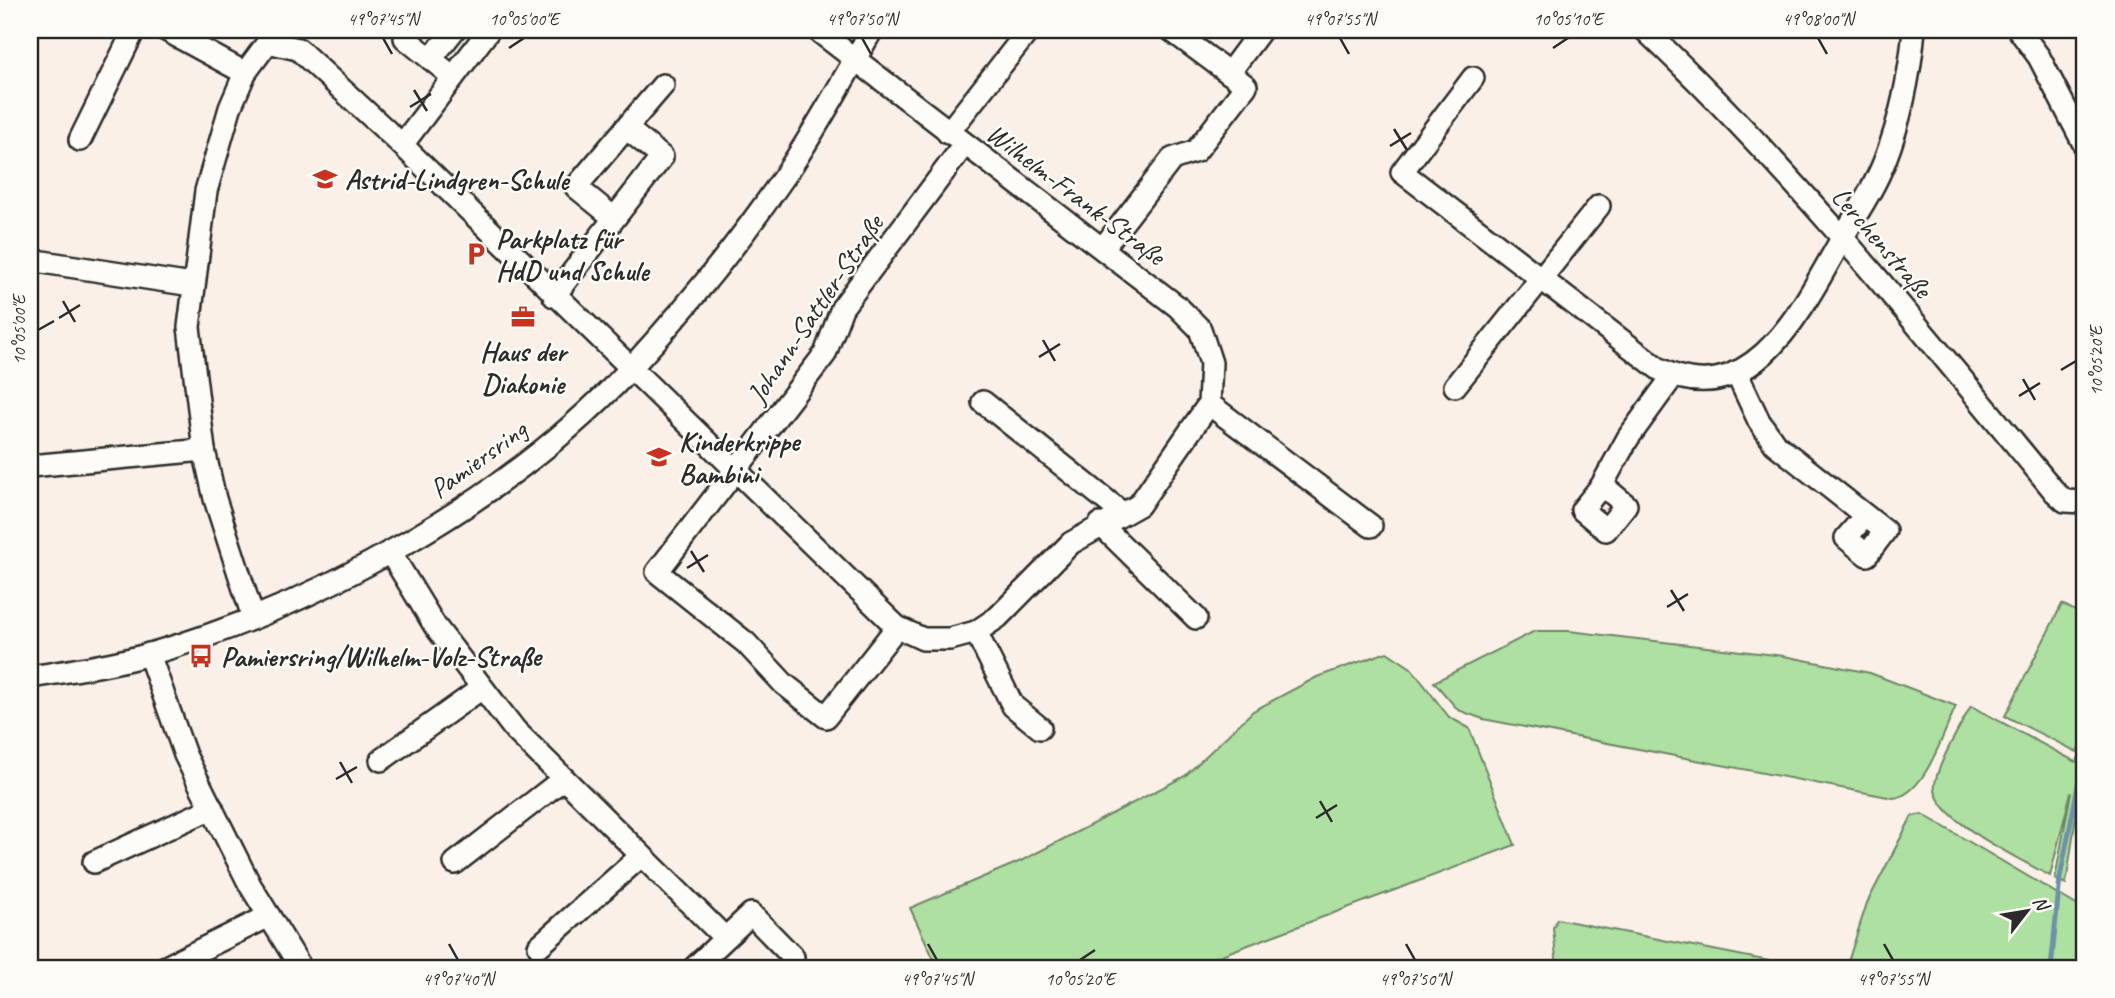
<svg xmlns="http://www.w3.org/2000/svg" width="2115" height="998" viewBox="0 0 2115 998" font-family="Caveat,sans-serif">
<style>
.green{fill:#aee0a1;stroke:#6c8666;stroke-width:2}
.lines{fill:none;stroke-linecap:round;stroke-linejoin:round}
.stream{stroke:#6d92a7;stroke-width:5}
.street-casing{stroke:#2b2b2b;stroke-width:26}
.street{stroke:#fdfcf7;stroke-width:21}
.ticks{fill:none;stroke:#2b2b2b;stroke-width:2.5}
.labels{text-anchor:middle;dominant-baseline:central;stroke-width:5;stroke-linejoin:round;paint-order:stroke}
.poi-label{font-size:28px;font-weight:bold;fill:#2b2b2b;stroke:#fdfcf7;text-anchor:start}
.street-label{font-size:28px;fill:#2b2b2b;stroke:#fdfcf7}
.neatline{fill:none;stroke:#2b2b2b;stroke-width:2.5}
.ticks-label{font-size:18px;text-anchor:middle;fill:#2b2b2b}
</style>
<rect width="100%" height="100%" fill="#fbf0e7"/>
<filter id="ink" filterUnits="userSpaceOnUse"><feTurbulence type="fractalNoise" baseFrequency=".0143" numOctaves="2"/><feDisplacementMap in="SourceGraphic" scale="14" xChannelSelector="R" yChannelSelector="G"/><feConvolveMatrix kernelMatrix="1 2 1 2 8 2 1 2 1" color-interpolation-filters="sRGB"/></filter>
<g filter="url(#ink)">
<g class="green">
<polygon points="2062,604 2085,616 2085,738 2077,752 2005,716"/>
<path d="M1535,631H1569L1784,656L1870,673L1956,706C1943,733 1925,796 1893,798L1483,719L1458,710L1434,682Z"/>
<polygon points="1387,652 1411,668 1449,717 1469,728 1515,845 1187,968 938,968 910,908 1021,861 1185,776 1253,711 1317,677"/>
<path d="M1971,706L2076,762L2085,748V778L2080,789L2066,884L2055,879L2071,792L2050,876C2023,860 1941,823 1935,790C1932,773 1962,723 1971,706Z"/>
<polygon points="1922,814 2085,910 2085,968 1846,968 1867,903 1912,816"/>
<polygon points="1557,919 1804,968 1557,968 1553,928"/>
</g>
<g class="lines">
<polyline class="stream" points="2051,968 2060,878 2081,770 2085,763"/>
<g class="street-casing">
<g id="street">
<polyline points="166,30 245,73"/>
<polyline points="1171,30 1229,73"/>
<path d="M1645,30C1795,172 1924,333 2055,492L2065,501L2085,502"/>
<polyline points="2019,30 2039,57 2085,146"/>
<polyline points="405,38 453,77"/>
<polyline points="431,59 454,30"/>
<path d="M1473,78L1402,172L1659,369C1755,417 1806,300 1844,235C1859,210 1874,188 1885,160C1901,119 1910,73 1914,30"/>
<polyline points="948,133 1029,30"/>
<polyline points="80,140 134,30"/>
<polyline points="402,145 489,30"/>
<polyline points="614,218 576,187 626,128"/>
<polyline points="1103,248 1172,159 1196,151 1246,86 1229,73 1261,30"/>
<polyline points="30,260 192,285"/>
<polyline points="554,296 662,157 626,128 663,85"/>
<polyline points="1736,372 1759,421 1775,444 1885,531 1867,555 1846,538 1865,516"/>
<polyline points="1455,386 1599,206"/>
<polyline points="983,402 1122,513"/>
<polyline points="1209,404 1371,526"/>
<polyline points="30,466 204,450"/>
<polyline points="1602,485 1626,505 1606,530 1582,510 1602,485 1628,438 1673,376"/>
<polyline points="1100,524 1196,618"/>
<polyline points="390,552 435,626 515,730 725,938"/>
<polyline points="253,617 215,499 204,450 189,327 206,191 230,108 245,73 268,42 298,49 402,145 897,627 923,639 950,639 976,632 998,617 1071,543 1139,505 1209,404 1211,363 1200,329 1178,307 817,30"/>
<polyline points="897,627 826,717 784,684 746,643 657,572 825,354 842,308 964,145"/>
<polyline points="976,632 1013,706 1040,728"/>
<polyline points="149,654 185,755 250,885 301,968"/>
<path d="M30,677C69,671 111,665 150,654C319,605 511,498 631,368C686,308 738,244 784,177C816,130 843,79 872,30"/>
<polyline points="381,760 482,688"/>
<polyline points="94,862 212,808"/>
<polyline points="455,863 562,780"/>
<polyline points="539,946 641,856"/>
<polyline points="164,968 269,916"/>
<polyline points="694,968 751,914 793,957"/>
</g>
</g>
<use href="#street" class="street"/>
</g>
</g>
<path class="ticks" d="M383,38L392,54M862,38L871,54M1340,38L1349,54M1818,38L1827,54M509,48L524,38M1553,48L1568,38M414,90L427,111M410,107L431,94M1394,129L1407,150M1390,146L1411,133M63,301L75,322M59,318L80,305M38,330L54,321M1043,340L1055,361M1039,357L1060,344M2061,370L2076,361M2023,379L2035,400M2019,396L2040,383M691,551L704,572M687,568L708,555M1671,590L1684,611M1667,607L1688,594M340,762L352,783M336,779L357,767M1320,801L1332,822M1316,818L1337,805M449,944L458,960M928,944L937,960M1406,944L1415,960M1884,944L1893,960M1080,960L1095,950"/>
<defs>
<g id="school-bare" transform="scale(1.89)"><path d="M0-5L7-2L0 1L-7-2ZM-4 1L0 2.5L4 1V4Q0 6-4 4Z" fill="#c8321e" stroke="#fdfcf7" stroke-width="2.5" paint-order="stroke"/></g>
<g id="parking-bare" transform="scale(1.89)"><path d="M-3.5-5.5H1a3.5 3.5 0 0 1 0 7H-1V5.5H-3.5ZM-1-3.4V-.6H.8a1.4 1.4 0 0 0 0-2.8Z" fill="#c8321e" stroke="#fdfcf7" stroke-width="2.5" paint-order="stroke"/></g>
<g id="office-bare" transform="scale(1.89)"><path d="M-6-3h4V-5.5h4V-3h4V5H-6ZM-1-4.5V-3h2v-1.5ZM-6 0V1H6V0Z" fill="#c8321e" stroke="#fdfcf7" stroke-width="2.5" paint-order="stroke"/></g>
<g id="bus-bare" transform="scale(1.89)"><path d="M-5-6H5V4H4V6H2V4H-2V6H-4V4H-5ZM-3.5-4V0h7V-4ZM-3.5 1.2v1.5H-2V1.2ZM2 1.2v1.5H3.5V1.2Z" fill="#c8321e" stroke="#fdfcf7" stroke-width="2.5" paint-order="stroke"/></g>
</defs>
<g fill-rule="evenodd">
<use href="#school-bare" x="325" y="179"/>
<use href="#parking-bare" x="476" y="254"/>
<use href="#office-bare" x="523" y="317"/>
<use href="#school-bare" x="659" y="457"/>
<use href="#bus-bare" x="201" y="656"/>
</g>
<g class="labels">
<g class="poi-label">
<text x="345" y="179">Astrid-Lindgren-Schule</text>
<text x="496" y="238">Parkplatz für<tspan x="496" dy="32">HdD und Schule</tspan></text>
<text x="523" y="351" text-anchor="middle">Haus der<tspan x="523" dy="32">Diakonie</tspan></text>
<text x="679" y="441">Kinderkrippe<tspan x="679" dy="32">Bambini</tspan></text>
<text x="221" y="656">Pamiersring/Wilhelm-Volz-Straße</text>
</g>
<g class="street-label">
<text transform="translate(1076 194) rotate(37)">Wilhelm-Frank-Straße</text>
<text transform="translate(1882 242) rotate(49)">Lerchenstraße</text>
<text transform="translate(815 309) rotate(-56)">Johann-Sattler-Straße</text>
<text transform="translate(478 459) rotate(-36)">Pamiersring</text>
</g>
</g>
<rect width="2115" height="998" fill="none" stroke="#fdfcf7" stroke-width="77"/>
<g transform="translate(2027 911) rotate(59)" stroke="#fdfcf7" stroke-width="5" paint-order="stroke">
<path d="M0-5L12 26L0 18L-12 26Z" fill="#2b2b2b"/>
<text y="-10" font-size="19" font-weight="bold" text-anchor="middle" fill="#2b2b2b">N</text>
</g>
<rect x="38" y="38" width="2038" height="922" class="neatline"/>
<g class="ticks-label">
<text x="383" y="25">49°07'45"N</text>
<text x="524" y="25">10°05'00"E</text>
<text x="862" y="25">49°07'50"N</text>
<text x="1340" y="25">49°07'55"N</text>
<text x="1568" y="25">10°05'10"E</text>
<text x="1818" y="25">49°08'00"N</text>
<text transform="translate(19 330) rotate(-90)" y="6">10°05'00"E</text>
<text transform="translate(2096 361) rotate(-90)" y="6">10°05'20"E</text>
<text x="458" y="985">49°07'40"N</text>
<text x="937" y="985">49°07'45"N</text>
<text x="1080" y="985">10°05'20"E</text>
<text x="1415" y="985">49°07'50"N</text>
<text x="1893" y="985">49°07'55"N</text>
</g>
</svg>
